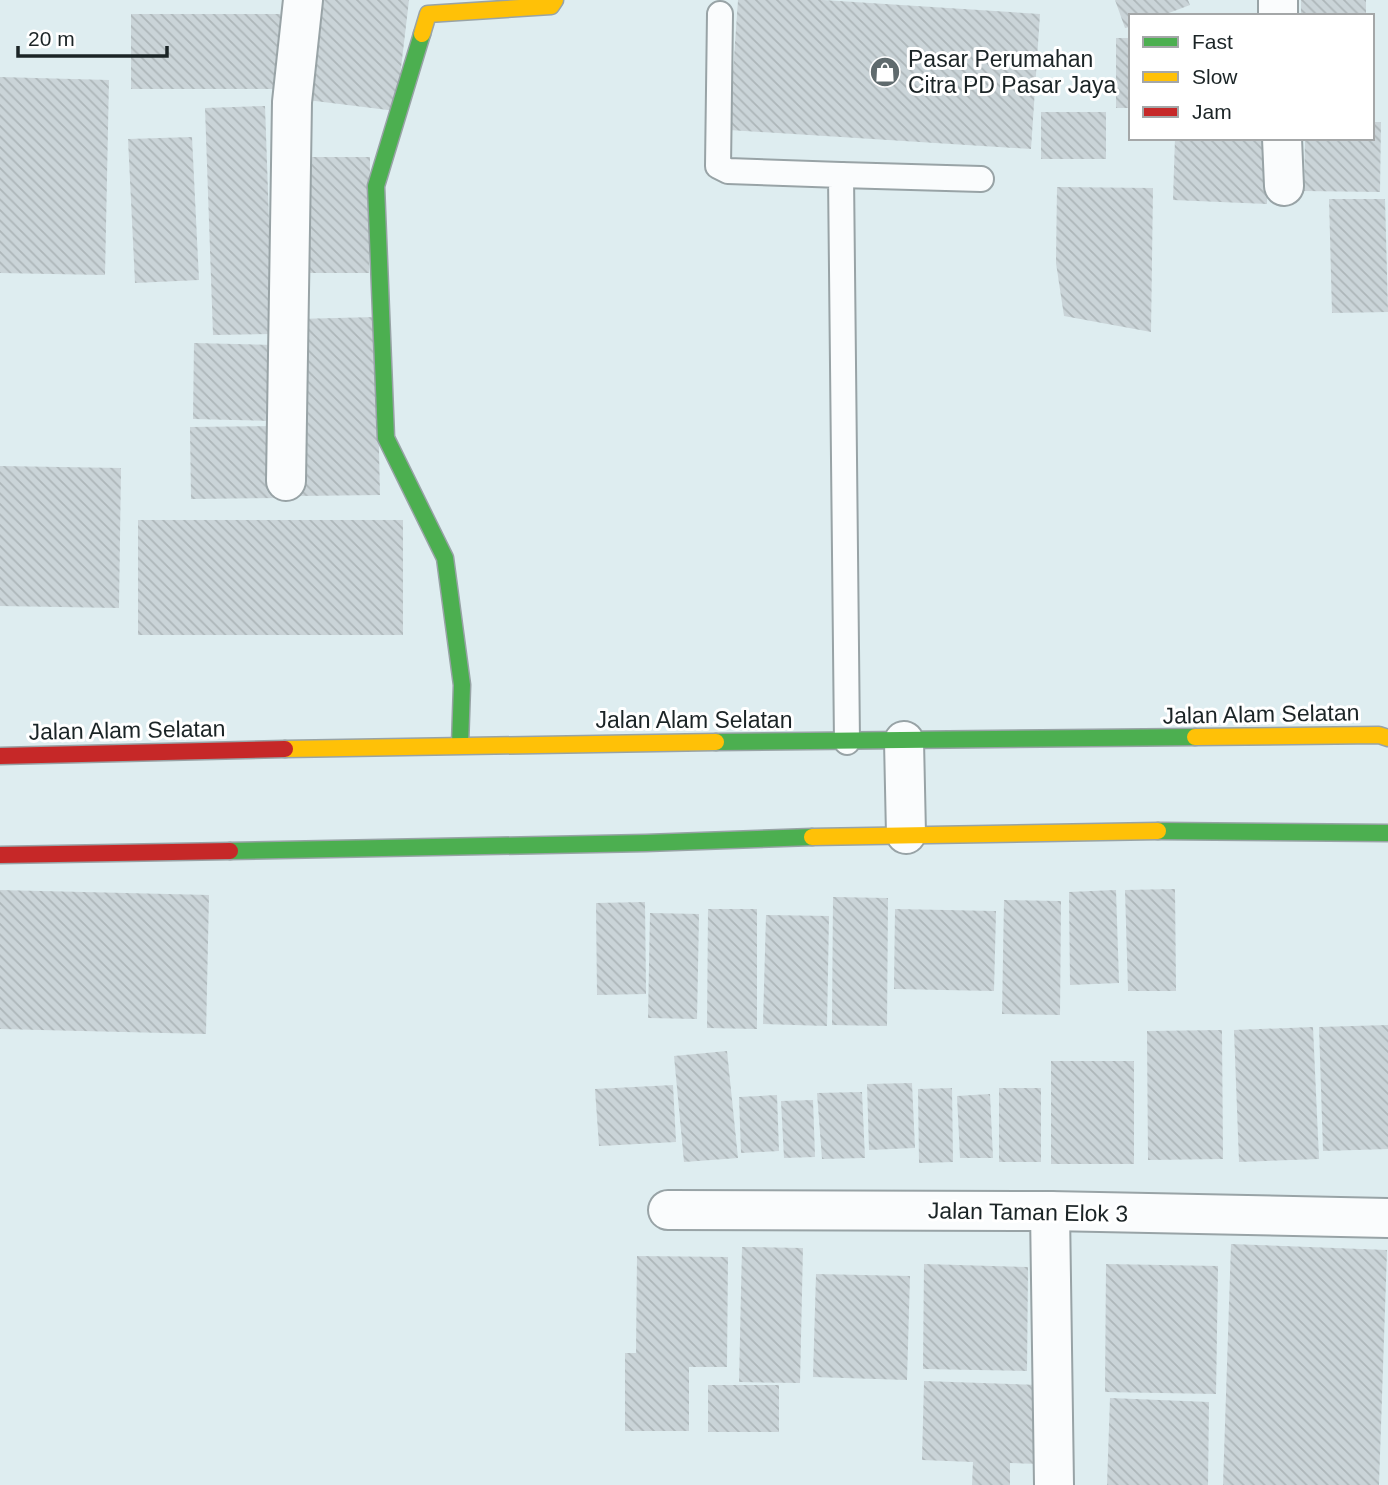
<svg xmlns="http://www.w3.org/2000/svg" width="1388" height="1485" viewBox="0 0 1388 1485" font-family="Arial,sans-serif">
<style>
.building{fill:url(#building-back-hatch)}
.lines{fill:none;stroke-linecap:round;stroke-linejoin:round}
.lane-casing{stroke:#98a3a6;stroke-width:28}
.street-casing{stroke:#98a3a6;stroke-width:42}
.fast-casing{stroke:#98a3a6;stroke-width:19}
.slow-casing{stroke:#98a3a6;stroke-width:19}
.jam-casing{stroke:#98a3a6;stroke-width:19}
.lane{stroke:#fafcfd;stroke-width:24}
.street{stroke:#fafcfd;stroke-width:38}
.fast{stroke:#4caf50;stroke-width:16}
.slow{stroke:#ffc107;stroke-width:16}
.jam{stroke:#c62828;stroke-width:16}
.labels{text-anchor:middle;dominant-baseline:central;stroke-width:6;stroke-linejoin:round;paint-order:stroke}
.poi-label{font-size:23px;fill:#1b2426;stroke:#fff;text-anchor:start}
.street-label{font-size:23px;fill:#1b2426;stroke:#fff}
</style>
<defs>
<pattern id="building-back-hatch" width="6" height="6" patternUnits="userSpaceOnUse" patternTransform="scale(1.75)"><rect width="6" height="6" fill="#cad4d8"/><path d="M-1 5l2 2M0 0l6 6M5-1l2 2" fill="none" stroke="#adb6b9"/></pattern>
</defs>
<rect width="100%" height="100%" fill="#deedf0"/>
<g class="building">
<polygon points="319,0 409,0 396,111 307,100"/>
<polygon points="738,0 823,0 1040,14 1031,149 729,130"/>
<polygon points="1115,0 1188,0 1190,5 1161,16 1131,16 1131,27 1125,28"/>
<rect x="1301" y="0" width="65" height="16"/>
<rect x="131" y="14" width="149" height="75"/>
<rect x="1116" y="38" width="15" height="70"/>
<polygon points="0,77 109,80 105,275 0,273"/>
<polygon points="265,106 273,334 213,335 205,108"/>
<rect x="1041" y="112" width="65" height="47"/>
<polygon points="1372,122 1381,122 1380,192 1304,191 1305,138 1372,138"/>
<polygon points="192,137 199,280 135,283 128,139"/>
<polygon points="1175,138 1269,138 1267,204 1173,200"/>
<polygon points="299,157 370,157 369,273 299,273"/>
<polygon points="1057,187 1153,188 1151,332 1064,316 1056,263"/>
<polygon points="1329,199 1385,199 1388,312 1332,313"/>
<polygon points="376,317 380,495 300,496 296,319"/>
<polygon points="194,343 276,345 274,421 193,419"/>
<polygon points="280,426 281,498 191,499 190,427"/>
<polygon points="0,466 121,468 119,608 0,606"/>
<rect x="138" y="520" width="265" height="115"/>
<polygon points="1175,889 1176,991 1128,991 1125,890"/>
<polygon points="0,890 209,895 206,1034 0,1029"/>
<polygon points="1116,890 1119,983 1070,985 1069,892"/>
<polygon points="833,897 888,898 887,1026 832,1025"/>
<polygon points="1004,900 1061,901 1060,1015 1002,1014"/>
<polygon points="645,902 646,994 597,995 596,903"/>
<polygon points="708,909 757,909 757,1029 707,1028"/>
<polygon points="895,909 996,911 994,991 894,989"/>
<polygon points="650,913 699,914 697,1019 648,1018"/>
<polygon points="766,915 829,916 827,1026 763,1024"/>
<polygon points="1388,1025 1388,1149 1323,1151 1319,1027"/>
<polygon points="1313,1027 1319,1159 1239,1162 1234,1030"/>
<polygon points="1222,1030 1223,1159 1148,1160 1147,1031"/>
<polygon points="727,1051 738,1158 684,1162 674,1056"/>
<rect x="1051" y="1061" width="83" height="103"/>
<polygon points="912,1083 915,1148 869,1150 867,1084"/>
<polygon points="673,1085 676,1142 599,1146 595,1089"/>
<polygon points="952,1088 953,1162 919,1163 918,1089"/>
<rect x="999" y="1088" width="42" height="74"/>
<polygon points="862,1092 865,1158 822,1159 817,1093"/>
<polygon points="990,1094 993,1158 960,1158 957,1096"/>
<polygon points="777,1095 779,1151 741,1153 739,1097"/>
<polygon points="813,1100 815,1157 784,1158 781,1101"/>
<polygon points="1231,1244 1387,1250 1379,1485 1223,1485"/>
<polygon points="742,1247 803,1248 800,1383 739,1382"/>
<polygon points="637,1256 728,1257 727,1367 689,1367 689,1431 625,1431 625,1353 636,1353"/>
<polygon points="924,1264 1028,1267 1027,1371 923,1369"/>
<polygon points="1106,1264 1218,1266 1216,1394 1105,1392"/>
<polygon points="816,1274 910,1276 907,1380 813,1377"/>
<polygon points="924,1381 1041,1385 1039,1464 1010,1463 1010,1485 972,1485 973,1462 922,1460"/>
<rect x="708" y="1385" width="71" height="47"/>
<polygon points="1110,1398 1209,1402 1208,1485 1107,1485"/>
</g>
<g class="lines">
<g class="lane-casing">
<g id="lane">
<polyline points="720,14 718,166 728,171 841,175 847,742"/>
<polyline points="841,175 981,179"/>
</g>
</g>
<g class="street-casing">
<g id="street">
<polyline points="1278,0 1278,16"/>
<polyline points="1282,138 1284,186"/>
<polyline points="286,481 292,102 303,0"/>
<polyline points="904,741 906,834"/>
<polyline points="668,1210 1050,1211 1388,1218"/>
<polyline points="1050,1211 1054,1485"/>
</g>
</g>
<g class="fast-casing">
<g id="fast">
<polyline points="422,34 376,186 386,438 445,558 462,685 460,745"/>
<polyline points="716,742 1195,737"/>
<polyline points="1158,831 1388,833"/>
<polyline points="230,851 646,843 812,837"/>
</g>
</g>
<g class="slow-casing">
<g id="slow">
<polyline points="422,34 428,14 551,6 555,0"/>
<polyline points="1195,737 1379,735 1388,738"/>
<polyline points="285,749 716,742"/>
<polyline points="812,837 1158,831"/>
</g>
</g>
<g class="jam-casing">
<g id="jam">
<polyline points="0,756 285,749"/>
<polyline points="0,855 230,851"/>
</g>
</g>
<use href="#lane" class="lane"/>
<use href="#street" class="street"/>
<use href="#fast" class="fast"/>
<use href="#slow" class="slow"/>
<use href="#jam" class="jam"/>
</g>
<defs>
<g id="shop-disc" transform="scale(1.575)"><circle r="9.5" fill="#5f6a6d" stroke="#fff"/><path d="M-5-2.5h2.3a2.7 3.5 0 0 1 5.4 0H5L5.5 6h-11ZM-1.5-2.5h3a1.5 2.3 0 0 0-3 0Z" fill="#fff"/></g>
</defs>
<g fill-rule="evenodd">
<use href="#shop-disc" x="885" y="72"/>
</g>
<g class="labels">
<g class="poi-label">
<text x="908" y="59">Pasar Perumahan<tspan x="908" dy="26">Citra PD Pasar Jaya</tspan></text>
</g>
<g class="street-label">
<text transform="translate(1261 714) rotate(-1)">Jalan Alam Selatan</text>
<text x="694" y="720">Jalan Alam Selatan</text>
<text transform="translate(127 730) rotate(-1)">Jalan Alam Selatan</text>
<text transform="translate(1028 1212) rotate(1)">Jalan Taman Elok 3</text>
</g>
</g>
<rect x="1129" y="14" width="245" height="126" fill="#ffffff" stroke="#a4a7a8" stroke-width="2"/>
<rect x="1143" y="37" width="35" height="10" fill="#4caf50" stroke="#a4a7a8" stroke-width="2"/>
<text x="1192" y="49" font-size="21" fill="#1b2426">Fast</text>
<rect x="1143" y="72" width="35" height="10" fill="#ffc107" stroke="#a4a7a8" stroke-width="2"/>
<text x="1192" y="84" font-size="21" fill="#1b2426">Slow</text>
<rect x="1143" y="107" width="35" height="10" fill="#c62828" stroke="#a4a7a8" stroke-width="2"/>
<text x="1192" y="119" font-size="21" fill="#1b2426">Jam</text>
<path d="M18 46v10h149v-10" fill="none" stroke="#1b2426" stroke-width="3.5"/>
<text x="28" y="46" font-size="21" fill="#1b2426" stroke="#ffffff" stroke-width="5" paint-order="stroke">20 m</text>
</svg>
